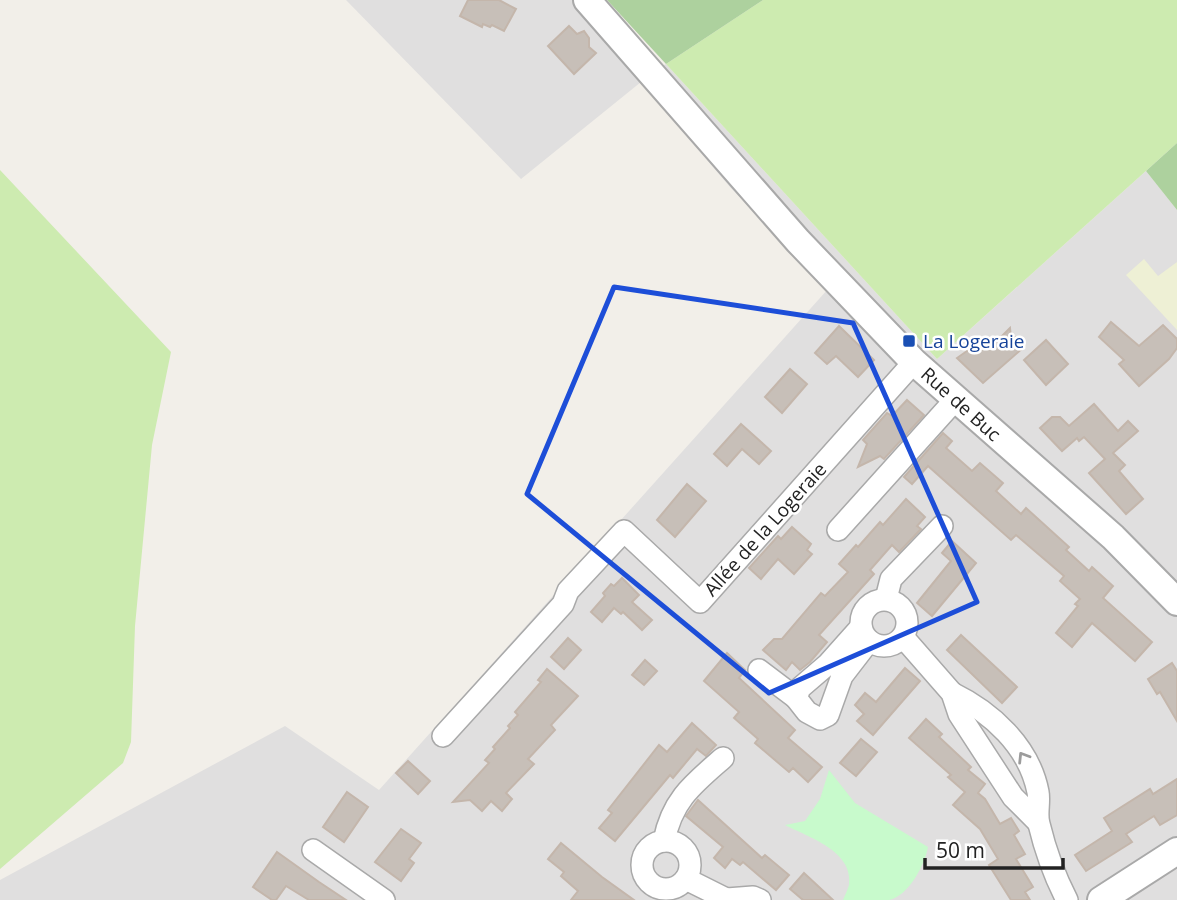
<svg xmlns="http://www.w3.org/2000/svg" width="1177" height="900" viewBox="0 0 1177 900" font-family="'Open Sans',sans-serif">
<style>
.residential{fill:#e0dfdf}
.farmland{fill:#eef0d5}
.grass{fill:#cdebb0}
.forest{fill:#add19e}
.park{fill:#c8facc}
.building{fill:#c7bfb8;stroke:#c4b6ab;stroke-width:2}
.lines{fill:none;stroke-linecap:round;stroke-linejoin:round}
.minor-casing{stroke:#a9a9a9;stroke-width:24}
.tertiary-casing{stroke:#a9a9a9;stroke-width:30}
.minor{stroke:#fff;stroke-width:21}
.tertiary{stroke:#fff;stroke-width:26}
.oneway{stroke:#9c9c9c}
.marked{fill:none;stroke:#1d4ed8;stroke-width:5;stroke-linejoin:round}
.transit-dot{fill:#1a4fb4;stroke:#fff;stroke-width:2.5}
.labels{text-anchor:middle;dominant-baseline:central;stroke-width:5;stroke-linejoin:round;paint-order:stroke}
.transit-label{font-size:19px;fill:#164399;stroke:#fff;text-anchor:start}
.street-label{font-size:19px;fill:#222;stroke:#fff}
</style>
<rect width="100%" height="100%" fill="#f2efe9"/>
<polygon class="residential" points="346,0 577,0 653,71 666,64 937,359 1146,171 1177,210 1177,900 0,900 0,880 285,726 379,790 828,289 730,187 641,82 521,179"/>
<polygon class="farmland" points="1144,259 1158,276 1177,262 1177,330 1126,275"/>
<g class="grass">
<polygon points="763,0 1177,0 1177,143 937,359 666,64"/>
<polygon points="0,170 171,352 152,445 135,626 131,742 123,763 0,869"/>
</g>
<g class="forest">
<polygon points="607,0 763,0 666,64"/>
<polygon points="1177,143 1177,210 1146,171"/>
</g>
<path class="park" d="M829,770L855,803L928,847C925,864 909,896 889,900C875,900 857,900 843,900C845,895 848,889 849,885C854,851 808,837 785,825L805,821L820,799Z"/>
<g class="building">
<polygon points="468,0 499,0 516,9 504,31 492,25 490,27 483,24 482,27 460,16"/>
<polygon points="569,26 577,34 584,31 589,38 589,47 596,53 574,74 548,46"/>
<polygon points="1111,322 1139,346 1163,325 1177,339 1177,348 1169,359 1139,386 1119,364 1124,360 1099,337"/>
<polygon points="839,326 874,360 858,377 836,356 827,364 815,353"/>
<polygon points="1010,328 1011,337 1018,337 1024,347 983,383 957,358 984,339 991,347"/>
<polygon points="1046,340 1068,364 1046,385 1024,360"/>
<polygon points="790,369 807,384 782,413 765,397"/>
<polygon points="907,400 924,415 884,459 880,456 858,467 867,444 863,440 887,413 892,416"/>
<polygon points="1094,404 1118,431 1128,421 1138,431 1113,453 1125,465 1119,471 1143,499 1126,514 1089,473 1105,459 1084,437 1079,441 1077,438 1062,451 1040,428 1052,417 1060,417 1069,426"/>
<polygon points="741,424 771,451 759,464 742,449 727,466 714,454"/>
<polygon points="943,433 952,441 946,448 972,471 980,463 1003,483 996,491 1021,514 1026,508 1069,547 1066,550 1089,571 1092,567 1113,586 1103,598 1152,642 1135,661 1092,623 1072,647 1056,633 1078,606 1075,604 1080,599 1060,581 1064,576 1016,535 1011,540 928,466 912,484 904,477"/>
<polygon points="687,484 706,501 675,537 657,520"/>
<polygon points="906,499 925,517 917,526 921,529 899,552 892,545 870,570 874,574 819,635 827,642 810,662 800,670 792,662 786,670 763,650 774,639 782,639 821,593 825,596 848,572 839,564 856,545 858,547 880,522 883,525"/>
<polygon points="792,527 811,544 807,550 812,554 794,574 778,559 761,579 749,568 778,536 781,539"/>
<polygon points="952,541 976,563 932,616 917,603 951,561 942,553"/>
<polygon points="622,578 639,595 632,602 652,620 642,630 623,612 621,614 614,608 602,622 591,612 605,596 603,593 611,584 614,586"/>
<polygon points="961,635 1017,687 1002,703 947,650"/>
<polygon points="568,638 581,650 564,669 551,657"/>
<polygon points="727,653 745,670 739,678 795,730 788,738 822,767 808,782 793,768 789,772 755,743 758,739 734,718 739,712 704,681"/>
<polygon points="645,660 657,671 644,685 632,675"/>
<polygon points="1172,663 1177,671 1177,721 1160,692 1157,694 1148,679"/>
<polygon points="905,668 920,681 873,735 857,721 864,714 855,705 865,693 876,702"/>
<polygon points="547,669 578,696 551,725 555,730 528,759 534,764 506,793 512,799 502,811 491,801 482,811 470,800 453,802 489,763 485,760 495,749 493,747 510,728 508,726 518,715 515,712 541,682 538,680"/>
<polygon points="926,719 942,734 939,737 971,767 968,770 985,784 978,793 985,799 1000,824 1011,818 1019,831 1014,835 1025,854 1016,859 1033,887 1025,892 1030,900 1011,900 989,865 998,859 980,829 953,805 965,792 948,777 951,775 909,738"/>
<polygon points="692,723 716,745 706,756 697,749 673,778 670,775 615,841 599,828 612,813 608,810 659,745 667,752"/>
<polygon points="861,739 877,752 856,776 840,763"/>
<polygon points="408,761 430,781 418,794 396,773"/>
<polygon points="1177,779 1177,815 1160,825 1154,816 1126,834 1132,842 1086,871 1075,855 1112,831 1104,818 1150,789 1153,794"/>
<polygon points="347,792 368,807 344,842 323,827"/>
<polygon points="698,800 762,858 765,855 789,875 776,890 743,862 740,865 732,859 725,868 714,858 723,847 686,816"/>
<polygon points="401,829 421,843 409,859 414,863 401,881 375,862"/>
<polygon points="561,843 602,877 634,900 571,900 578,891 561,876 564,872 548,859"/>
<polygon points="277,852 319,882 346,900 309,900 286,886 276,900 272,900 253,887"/>
<polygon points="804,873 833,900 803,900 790,889"/>
</g>
<g class="lines">
<g class="minor-casing">
<g id="minor">
<polyline points="838,530 955,400"/>
<polyline points="886,599 891,579 942,526"/>
<circle cx="884" cy="623" r="23"/>
<polyline points="861,627 828,664 800,688 796,698 807,712 820,719 828,715 842,676 869,641"/>
<polyline points="903,637 952,693 959,714 1013,797 1038,822"/>
<polyline points="759,670 796,698"/>
<path d="M952,693C991,712 1029,746 1038,792C1040,802 1036,814 1039,824C1045,849 1055,877 1067,900"/>
<polyline points="443,736 563,604 568,591 624,531 700,602 914,362"/>
<path d="M664,841C672,800 693,784 723,758"/>
<circle cx="666" cy="865" r="24"/>
<polyline points="313,850 384,900"/>
<polyline points="686,879 728,900"/>
<polyline points="727,899 753,897 760,900"/>
</g>
</g>
<g class="tertiary-casing">
<g id="tertiary">
<polyline points="587,0 798,241 914,362 1113,537 1177,602"/>
<polyline points="1101,900 1177,851"/>
</g>
</g>
<use href="#minor" class="minor"/>
<use href="#tertiary" class="tertiary"/>
</g>
<defs><path id="oneway-chevron" d="M-2-3.5L2.5 0L-2 3.5" fill="none" stroke-width="1.6" stroke-linecap="round" stroke-linejoin="round" transform="scale(1.75)"/></defs>
<use class="oneway" href="#oneway-chevron" transform="translate(1023 757) rotate(-122)"/>
<path class="marked" d="M614,287L853,323L977,602L769,693L527,494Z"/>
<rect class="transit-dot" x="902" y="334" width="14" height="14" rx="3.5"/>
<g class="labels">
<g class="transit-label">
<text x="923" y="341">La Logeraie</text>
</g>
<g class="street-label">
<text transform="translate(961 404) rotate(42)">Rue de Buc</text>
<text transform="translate(765 529) rotate(-48)">Allée de la Logeraie</text>
</g>
</g>
<path d="M925 858v10h138v-10" fill="none" stroke="#222222" stroke-width="3.5"/>
<text x="936" y="858" font-size="21" fill="#222222" stroke="#ffffff" stroke-width="5" paint-order="stroke">50 m</text>
</svg>
